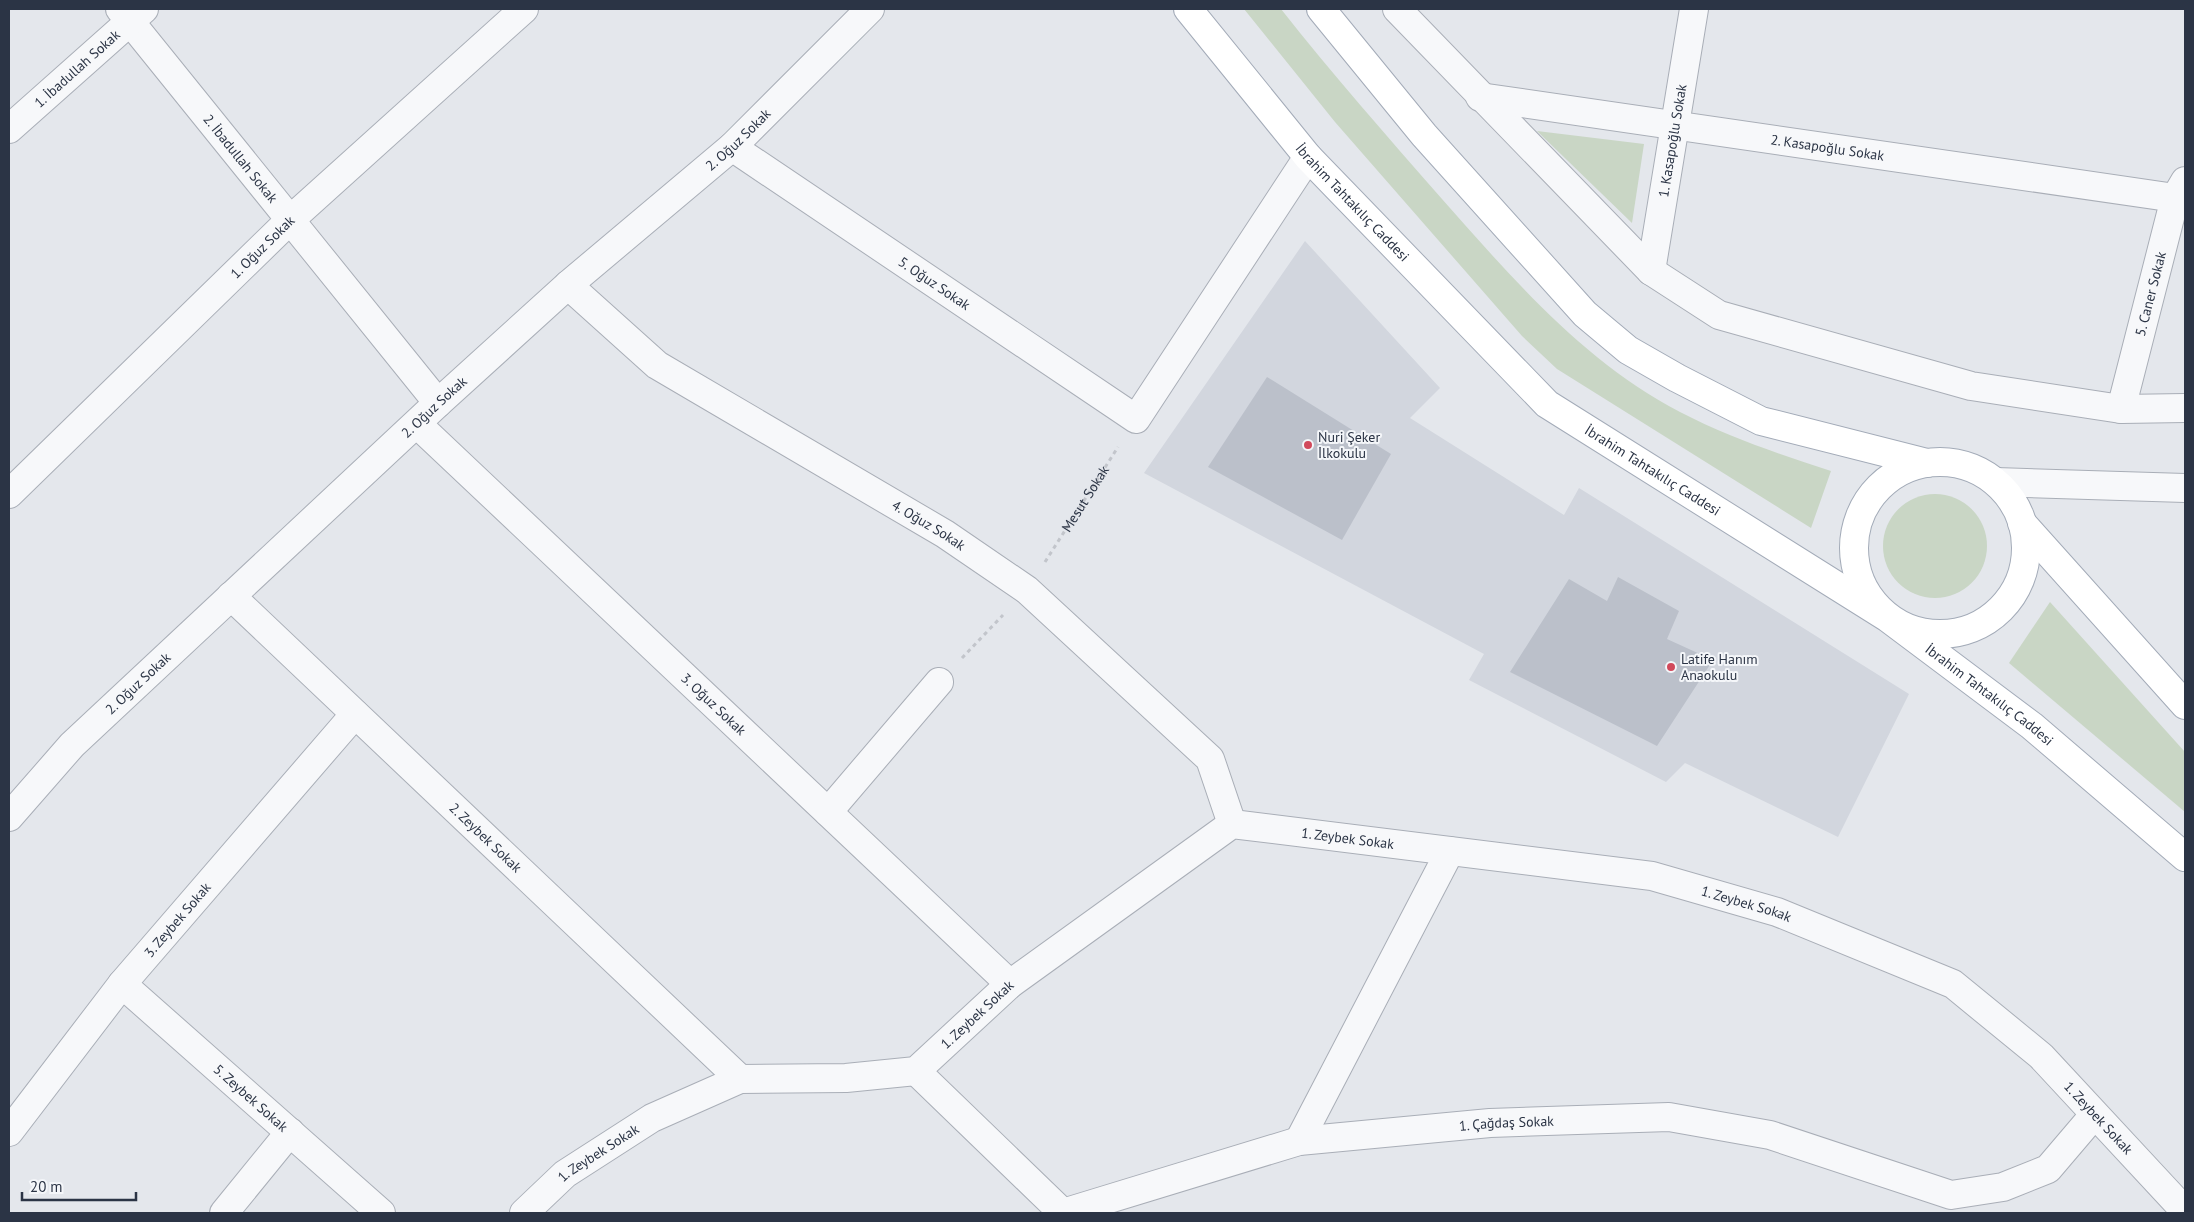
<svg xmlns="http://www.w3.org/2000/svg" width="2194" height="1222" viewBox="0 0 2194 1222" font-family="'PT Sans',sans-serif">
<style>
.built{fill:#d2d6de}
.green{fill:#c9d6c5}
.building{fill:#bbc0ca}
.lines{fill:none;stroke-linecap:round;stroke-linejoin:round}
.minor-casing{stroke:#a9aeb7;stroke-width:30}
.primary-casing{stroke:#a3abb8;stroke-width:30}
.path{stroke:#c2c5cb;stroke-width:3;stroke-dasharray:4 4;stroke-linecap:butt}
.minor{stroke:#f7f8fa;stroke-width:28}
.primary{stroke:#fff;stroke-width:28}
.poi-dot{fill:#d1495b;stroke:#f4f6f9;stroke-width:2}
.labels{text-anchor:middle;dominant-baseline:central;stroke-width:4;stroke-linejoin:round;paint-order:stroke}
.street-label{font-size:14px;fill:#2b3445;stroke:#f4f6f9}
.poi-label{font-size:14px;fill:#2b3445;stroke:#f4f6f9;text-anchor:start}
</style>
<rect width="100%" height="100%" fill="#e4e7ec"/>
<polygon class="built" points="1305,241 1440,388 1410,418 1564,515 1579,488 1909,694 1838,837 1685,763 1666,782 1469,680 1484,654 1144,473"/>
<g class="green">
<path d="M1244,9H1281C1332,74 1387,136 1442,199C1512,278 1584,362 1680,412C1728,437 1779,454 1831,471L1811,528L1557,369L1522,336L1335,122Z"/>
<polygon points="1537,131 1644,144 1632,223"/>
<circle cx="1935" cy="546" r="52"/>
<polygon points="2050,602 2185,752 2185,812 2009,663"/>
</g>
<g class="building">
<polygon points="1267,377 1391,454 1342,540 1208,467"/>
<polygon points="1618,577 1679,611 1667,639 1713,660 1657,746 1510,672 1569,579 1607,601"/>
</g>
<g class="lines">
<g class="minor-casing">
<g id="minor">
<path id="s2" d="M120,9L438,403"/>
<polyline points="1397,9 1651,271 1719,315 1971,386 2121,409 2185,408"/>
<path id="s3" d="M1480,97L2175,198"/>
<path id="s4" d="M9,129L144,9"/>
<path id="s5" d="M732,147L1136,419L1308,157"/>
<path id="s6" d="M1651,271L1694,9"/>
<path id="s7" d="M568,285L657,365L945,534L1027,590L1210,759L1232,824"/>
<path id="s8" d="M2121,409L2175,198L2185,181"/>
<path id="s9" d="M417,424L1010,984"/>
<polyline points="1996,482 2185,488"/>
<path id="s10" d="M9,494L290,220L524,9"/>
<path id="s11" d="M231,596L740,1079"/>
<polyline points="828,812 939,682"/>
<path id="s12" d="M9,817L72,745L438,403L568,285L732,147L870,9"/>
<path id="s13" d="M122,984L381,1213"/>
<polyline points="916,1071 1063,1213"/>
<path id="s14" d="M9,1132L122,984L355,714"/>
<polyline points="1299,1141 1450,851"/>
<polyline points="224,1213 290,1132"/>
<path id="s15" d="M524,1213L565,1174L652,1118L740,1079L846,1078L916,1071L1010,984L1232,824L1652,876L1777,912L1953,984L2041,1056L2185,1211"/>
<path id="s16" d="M1063,1213L1299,1141L1490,1123L1669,1117L1770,1135L1951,1195L2003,1187L2048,1169L2094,1115"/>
</g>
</g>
<g class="primary-casing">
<g id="primary">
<path id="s17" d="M1188,9L1308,157L1547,404L1888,618L2032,726L2185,857"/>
<polyline points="1321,9 1424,135 1585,314 1628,350 1677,378 1761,421 1927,463"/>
<circle cx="1940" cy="548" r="86"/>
<polyline points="2022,523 2185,705"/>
</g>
</g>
<g class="path">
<path id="s1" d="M1045,562L1118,447"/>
<polyline points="962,658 1003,615"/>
</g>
<use href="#minor" class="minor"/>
<use href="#primary" class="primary"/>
</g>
<g class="poi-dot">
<circle cx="1308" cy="445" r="5"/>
<circle cx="1671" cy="667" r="5"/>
</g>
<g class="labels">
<g class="street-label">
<text stroke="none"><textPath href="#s4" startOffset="91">1. İbadullah Sokak</textPath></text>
<text stroke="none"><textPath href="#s12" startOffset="996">2. Oğuz Sokak</textPath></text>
<text stroke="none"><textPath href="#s6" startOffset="132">1. Kasapoğlu Sokak</textPath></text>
<text stroke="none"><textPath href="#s3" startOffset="351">2. Kasapoğlu Sokak</textPath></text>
<text stroke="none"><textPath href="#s2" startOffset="192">2. İbadullah Sokak</textPath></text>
<text stroke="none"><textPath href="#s17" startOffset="254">İbrahim Tahtakılıç Caddesi</textPath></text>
<text stroke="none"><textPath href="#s10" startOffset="354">1. Oğuz Sokak</textPath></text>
<text stroke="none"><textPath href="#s5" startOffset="244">5. Oğuz Sokak</textPath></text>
<text stroke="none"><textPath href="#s8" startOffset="119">5. Caner Sokak</textPath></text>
<text stroke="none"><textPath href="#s12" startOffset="591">2. Oğuz Sokak</textPath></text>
<text stroke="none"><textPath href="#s17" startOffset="659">İbrahim Tahtakılıç Caddesi</textPath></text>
<text stroke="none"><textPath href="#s1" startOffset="75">Mesut Sokak</textPath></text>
<text stroke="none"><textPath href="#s7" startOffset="435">4. Oğuz Sokak</textPath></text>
<text stroke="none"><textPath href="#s12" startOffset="186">2. Oğuz Sokak</textPath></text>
<text stroke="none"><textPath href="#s17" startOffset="1064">İbrahim Tahtakılıç Caddesi</textPath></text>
<text stroke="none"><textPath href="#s9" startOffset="408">3. Oğuz Sokak</textPath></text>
<text stroke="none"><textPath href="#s11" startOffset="351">2. Zeybek Sokak</textPath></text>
<text stroke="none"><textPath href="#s15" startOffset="951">1. Zeybek Sokak</textPath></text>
<text stroke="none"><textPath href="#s15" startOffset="1356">1. Zeybek Sokak</textPath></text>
<text stroke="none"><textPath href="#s14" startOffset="271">3. Zeybek Sokak</textPath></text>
<text stroke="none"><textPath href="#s15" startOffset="516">1. Zeybek Sokak</textPath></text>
<text stroke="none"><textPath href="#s13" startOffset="172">5. Zeybek Sokak</textPath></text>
<text stroke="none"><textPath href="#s15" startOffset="1776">1. Zeybek Sokak</textPath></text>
<text stroke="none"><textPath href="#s16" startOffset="455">1. Çağdaş Sokak</textPath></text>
<text stroke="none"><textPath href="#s15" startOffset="96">1. Zeybek Sokak</textPath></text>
</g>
<g class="poi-label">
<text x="1318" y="437">Nuri Şeker<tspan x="1318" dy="16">İlkokulu</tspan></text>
<text x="1681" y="659">Latife Hanım<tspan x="1681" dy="16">Anaokulu</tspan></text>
</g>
</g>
<rect width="2194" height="1222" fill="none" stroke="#2b3445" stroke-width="20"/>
<path d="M22 1192v8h114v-8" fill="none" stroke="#2b3445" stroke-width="2.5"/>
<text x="30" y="1192" font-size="15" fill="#2b3445" stroke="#f4f6f9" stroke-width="4" paint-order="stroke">20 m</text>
</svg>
